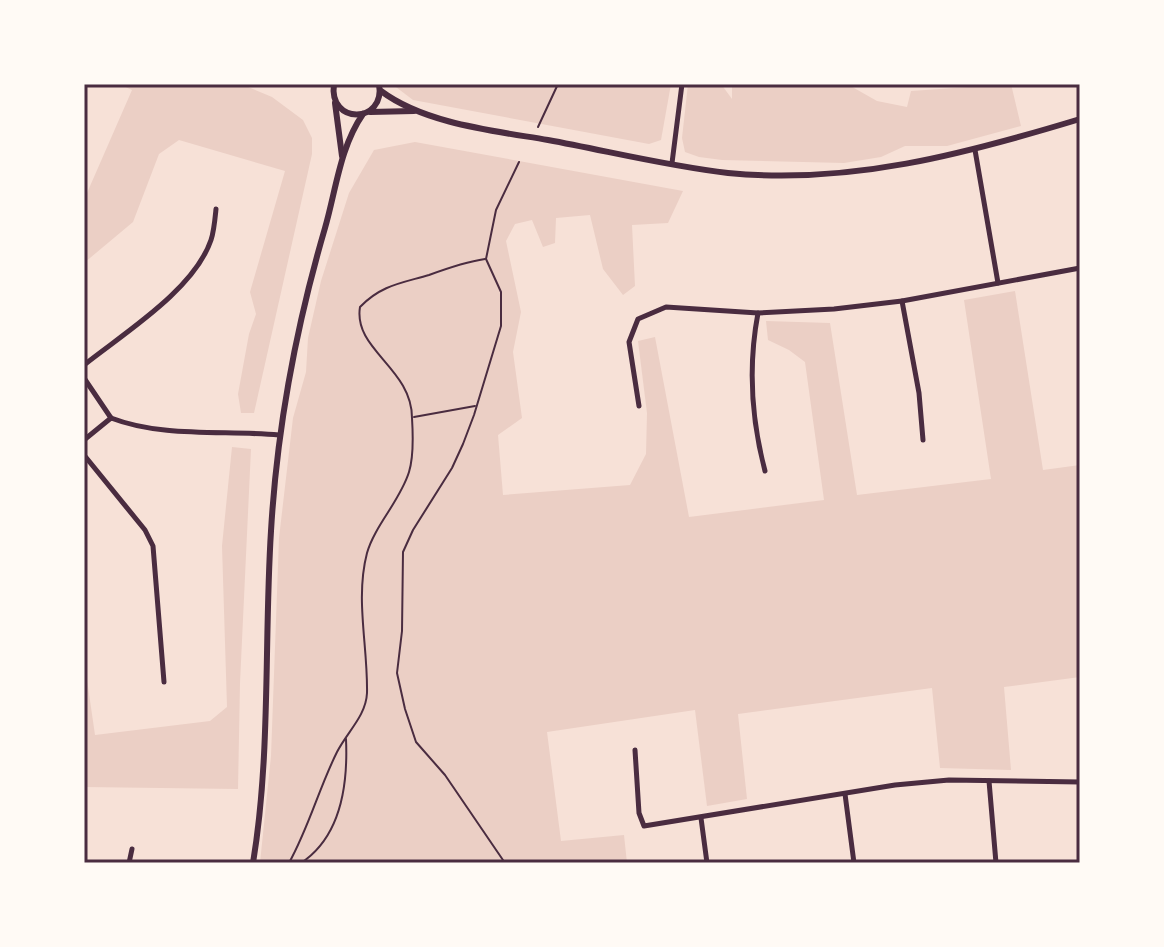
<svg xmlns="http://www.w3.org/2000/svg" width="1164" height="947" viewBox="0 0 1164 947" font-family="Mulish,sans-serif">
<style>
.green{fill:#ebcfc5}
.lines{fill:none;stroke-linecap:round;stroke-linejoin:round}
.path{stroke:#4a2c40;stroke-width:2}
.minor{stroke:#4a2c40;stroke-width:5}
.tertiary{stroke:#4a2c40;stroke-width:6}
.neatline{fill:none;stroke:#4a2c40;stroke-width:3}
</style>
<rect width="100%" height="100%" fill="#f7e1d7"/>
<g class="green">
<polygon points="119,84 241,84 272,97 303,120 312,138 312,154 254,413 241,413 238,394 249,334 256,314 250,292 285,171 179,140 159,154 133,222 84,263 84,193 87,193 132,90"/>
<polygon points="392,84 671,84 661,140 649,144 413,100"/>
<polygon points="688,84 721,84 732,99 732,84 847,84 877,101 907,107 911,91 1011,84 1021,126 947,146 905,146 881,157 844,163 722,160 699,157 685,152 682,138"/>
<polygon points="415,142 683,191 668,223 632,225 635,286 623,295 603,269 590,215 556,218 555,243 543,247 532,220 515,224 506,241 521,312 513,352 522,418 498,435 503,495 630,485 646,454 647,413 638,341 655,337 689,517 824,500 805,362 789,350 768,340 766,321 830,323 857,495 991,479 964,300 1015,291 1043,470 1080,465 1080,677 1004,687 1011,770 940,768 932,688 738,714 747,799 707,806 695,710 547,732 561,841 624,835 627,863 260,863 271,756 279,538 293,418 306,372 308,338 321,281 349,193 374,150"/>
<polygon points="232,447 251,449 240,683 238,789 84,787 84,659 95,735 210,721 227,707 222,546"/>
</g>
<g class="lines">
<g class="path">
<polyline points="538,127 558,84"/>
<polyline points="414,417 475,406"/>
<path d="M289,863C309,827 319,788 337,752C347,732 366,716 367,693C368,646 355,599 367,553C375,525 400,501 409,472C414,456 413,434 412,418C412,368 353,350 360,307C381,285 402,283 429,275C448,268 465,262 485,259"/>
<path d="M301,863C342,836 348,784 346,739"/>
<polyline points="505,863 445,775 416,742 405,709 397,673 402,631 403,552 413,530 452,468 463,444 474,415 501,326 501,292 486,259 496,210 519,162"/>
</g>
<g class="minor">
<polyline points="975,150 998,283"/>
<polyline points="672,163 682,84"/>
<polyline points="902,301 919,393 923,440"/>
<path d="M758,313C748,366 751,418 765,471"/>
<path d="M84,365C124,333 194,290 211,240C214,231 215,219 216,209"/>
<polyline points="84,378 111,418"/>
<polyline points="639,406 629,342 638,319 666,307 758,313 834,309 902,301 1080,268"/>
<path d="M111,418C163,438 225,430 279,435"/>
<polyline points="84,440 111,418"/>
<polyline points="84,455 145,530 153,546 164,682"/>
<polyline points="635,750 639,813 644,826 895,785 949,780 1080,782"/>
<polyline points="989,781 996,863"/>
<polyline points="845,794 854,863"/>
<polyline points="701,818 707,863"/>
<polyline points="129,863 132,849"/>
</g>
<g class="tertiary">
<path d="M334,84C328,125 386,124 379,84"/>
<path d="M381,91C425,124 495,131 548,140C608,151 667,166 728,173C849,185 965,154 1080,119"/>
<polyline points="335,103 342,156"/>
<polyline points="370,112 414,111"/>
<path d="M253,863C271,754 264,641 271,531C277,428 296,327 325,228C336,190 340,147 363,114"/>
</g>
</g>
<rect width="1164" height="947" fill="none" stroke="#fffaf5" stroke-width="172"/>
<rect x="86" y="86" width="992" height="775" class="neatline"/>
</svg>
